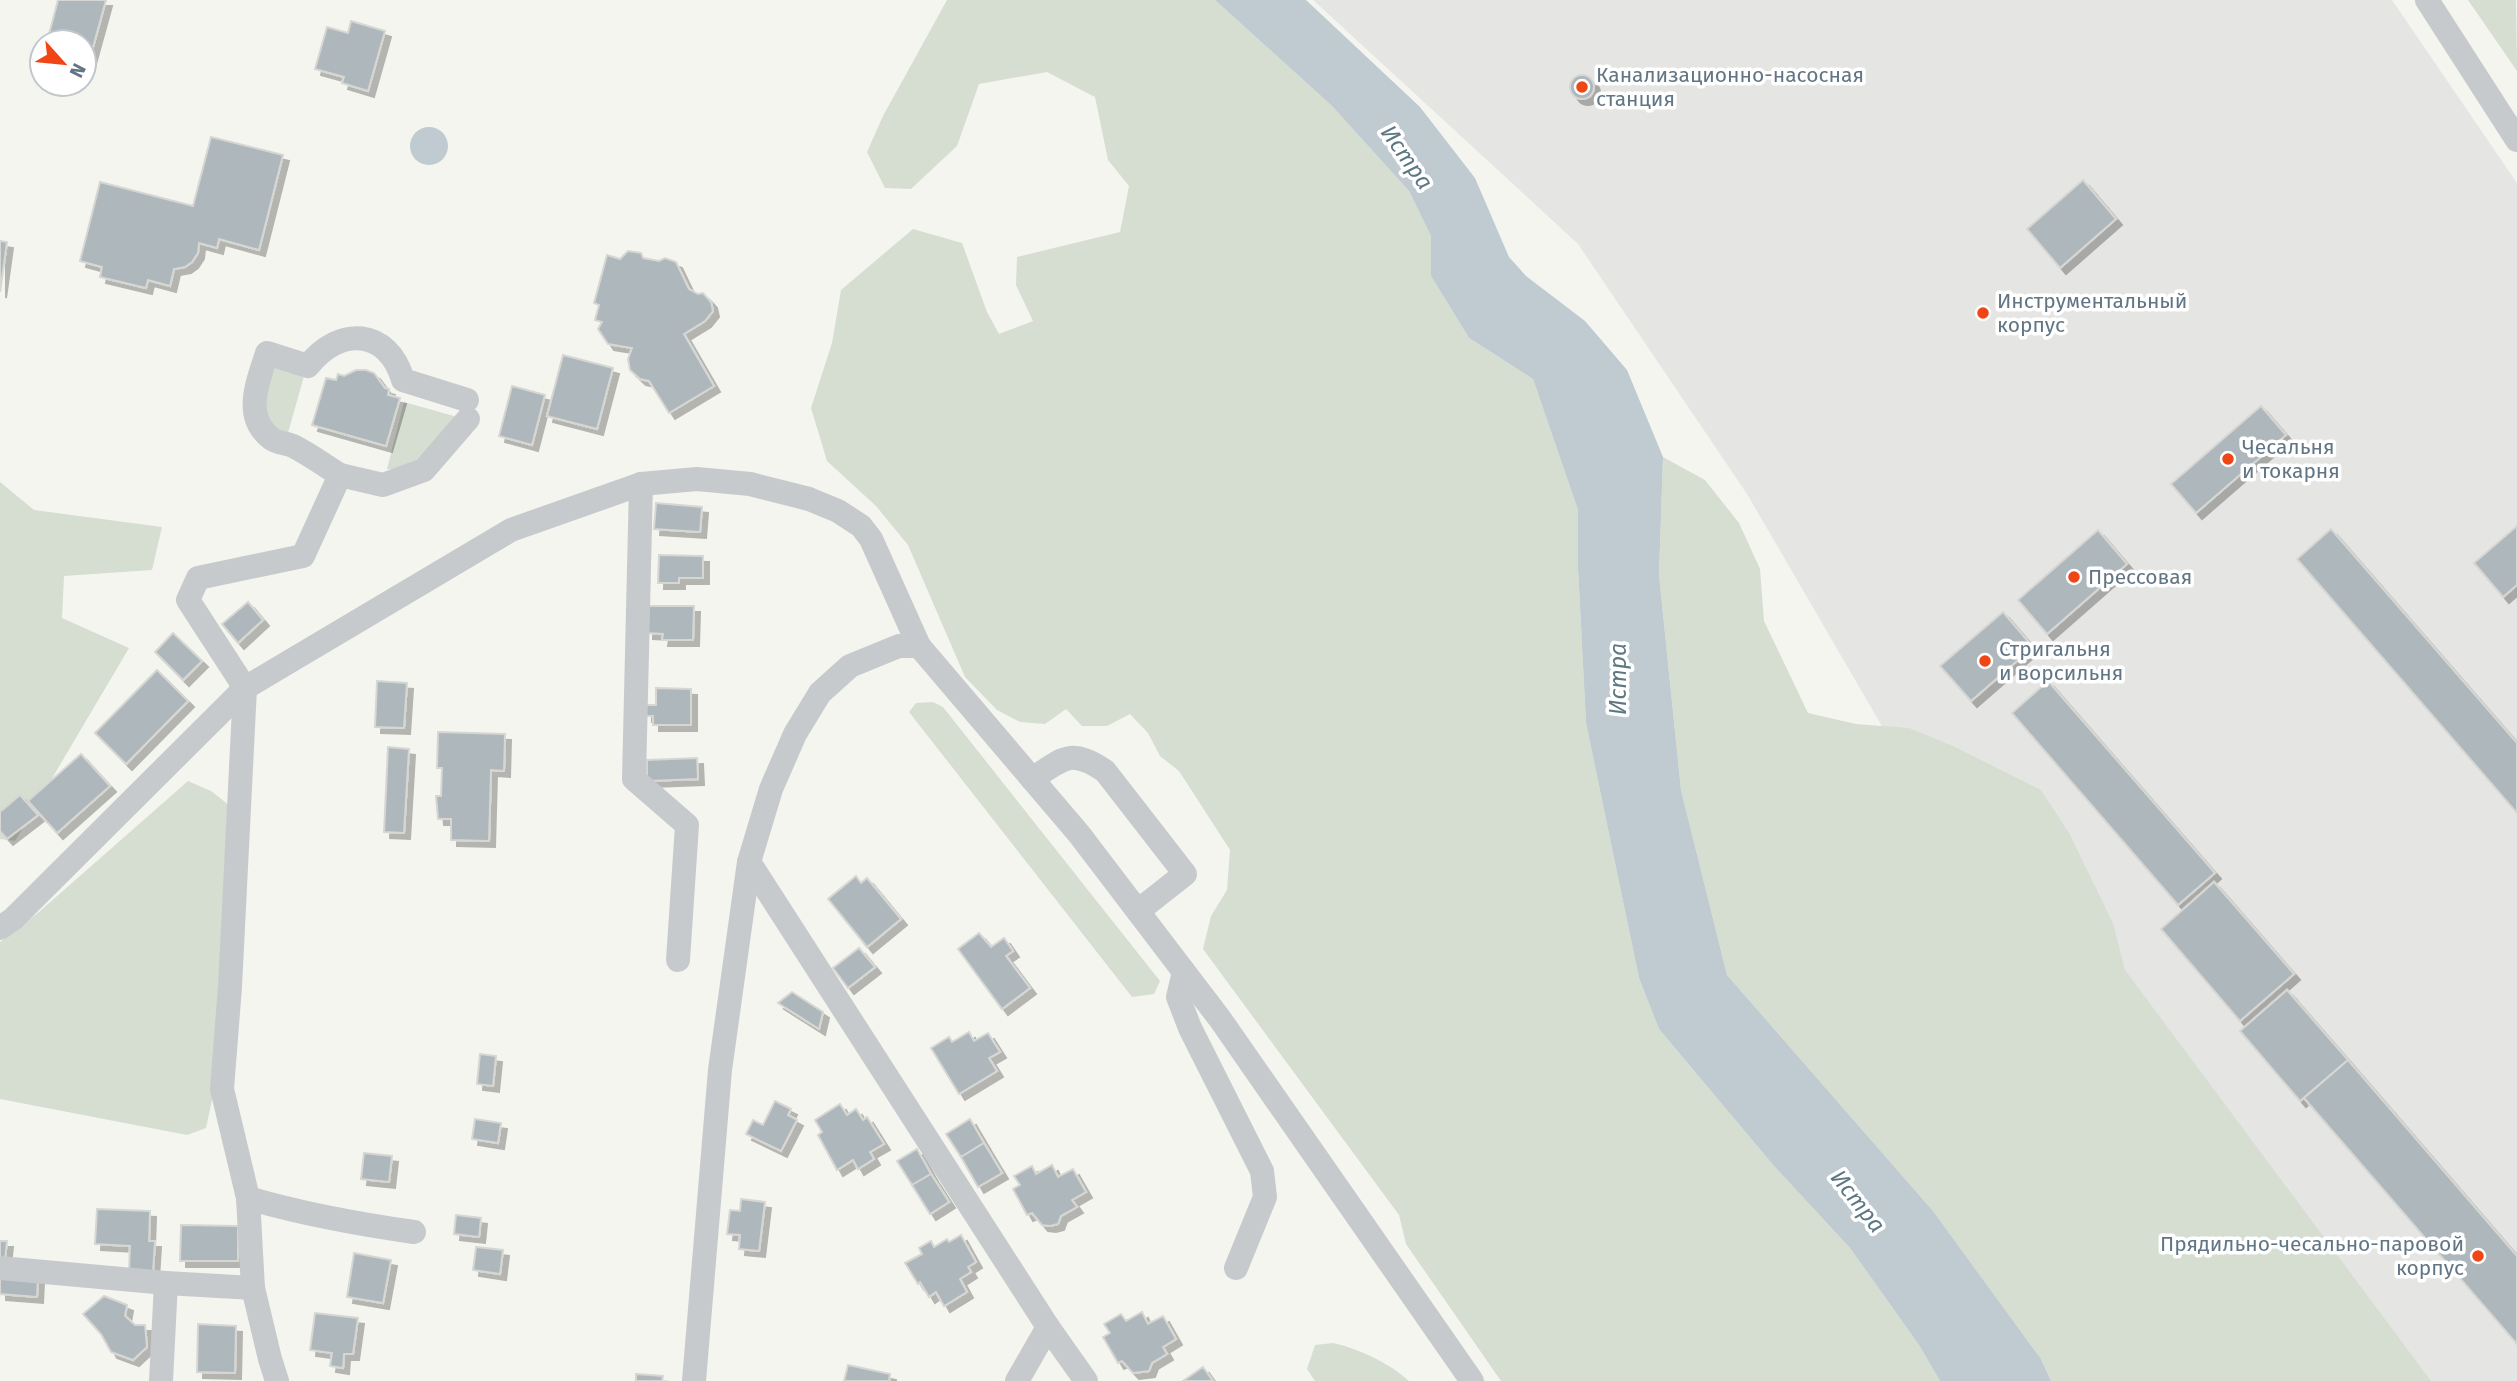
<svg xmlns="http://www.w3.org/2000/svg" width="2517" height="1381" viewBox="0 0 2517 1381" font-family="'Fira Sans',sans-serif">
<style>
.built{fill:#e5e6e4}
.green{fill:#d6ddd1}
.water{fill:#bfcbd0}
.building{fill:#aeb7bb;stroke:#d6d6d3;stroke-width:2;filter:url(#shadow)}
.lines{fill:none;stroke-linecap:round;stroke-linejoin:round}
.minor{stroke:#c7cacd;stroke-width:24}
.poi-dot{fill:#f04515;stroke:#fff;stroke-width:2.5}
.labels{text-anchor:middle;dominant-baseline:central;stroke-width:7;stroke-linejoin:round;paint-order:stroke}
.poi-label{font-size:21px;fill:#617584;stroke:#fff;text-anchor:start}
.water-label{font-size:23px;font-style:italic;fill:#5d7882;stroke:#fff}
</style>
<defs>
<filter id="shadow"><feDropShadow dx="6" dy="6" stdDeviation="0" flood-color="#0004"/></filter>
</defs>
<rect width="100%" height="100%" fill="#f5f5f0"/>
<polygon class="built" points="1313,0 2392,0 2517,183 2517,1381 2299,1381 2169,1220 1747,494 1578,244"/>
<g class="green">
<polygon points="947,0 1215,0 1332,106 1409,191 1431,236 1431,276 1469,338 1533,379 1578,510 1578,568 1586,723 1639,978 1659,1029 1774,1166 1850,1248 1919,1345 1940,1381 1501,1381 1406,1244 1399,1215 1203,949 1211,916 1227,890 1230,850 1179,771 1160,756 1148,733 1130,714 1107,726 1082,726 1066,709 1045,724 1020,722 997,710 965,677 908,545 876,506 827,461 811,408 832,343 841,290 913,229 962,243 987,312 999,334 1033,321 1016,285 1017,257 1120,232 1129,186 1108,160 1095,97 1047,72 979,84 957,146 911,189 885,188 867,152 883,116"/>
<polygon points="2468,0 2516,0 2517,71"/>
<polygon points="271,357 306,369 286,440 276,437 259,397"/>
<path d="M404,402L461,418C440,439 419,473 387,469Z"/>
<polygon points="1663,457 1705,480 1739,523 1760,569 1764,621 1808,713 1856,724 1909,728 1953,746 2041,790 2069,833 2113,923 2125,970 2431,1381 2051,1381 2041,1359 1933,1211 1727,975 1681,790 1659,575"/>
<polygon points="0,482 34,510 162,527 152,570 64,576 62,618 129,648 15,841 0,839"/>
<polygon points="933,702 943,707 1160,981 1154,994 1132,997 909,712 916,703"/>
<polygon points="188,781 211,791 230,806 212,1100 206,1128 187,1135 0,1099 0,942 39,912"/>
<path d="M1333,1343C1360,1349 1389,1363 1409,1381H1315L1307,1369L1315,1345Z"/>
</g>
<g class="water">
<polygon points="1215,0 1306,0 1420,107 1475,178 1509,257 1526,276 1585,321 1627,370 1663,457 1659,575 1681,790 1727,975 1933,1211 2041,1359 2051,1381 1940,1381 1919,1345 1850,1248 1774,1166 1659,1029 1639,978 1586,723 1578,568 1578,510 1533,379 1469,338 1431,276 1431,236 1409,191 1332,106"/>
<circle cx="429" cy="146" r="19"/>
</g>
<g class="building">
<polygon points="58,0 106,0 87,69 84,68 84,42 47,42"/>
<polygon points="351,21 385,31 368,91 342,83 344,77 315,69 327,27 348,33"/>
<circle cx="1582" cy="87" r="12"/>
<polygon points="211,137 283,155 259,250 219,239 217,248 199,243 198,253 192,262 185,267 174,269 170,286 148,280 146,288 100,277 102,267 80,261 100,182 193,206"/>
<polygon points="2083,180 2116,219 2060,268 2027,229"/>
<polygon points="0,241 7,242 0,292"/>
<polygon points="628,251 641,253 643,258 659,261 665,258 676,262 689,289 698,294 703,293 711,302 713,311 705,321 684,334 714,386 669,413 649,381 640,379 630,370 628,359 632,348 608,344 598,329 602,322 595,320 599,305 594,303 607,255 620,259"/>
<polygon points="563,355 613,368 597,429 547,416"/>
<polygon points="356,370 366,370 374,373 385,388 389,389 388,395 400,398 386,446 312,425 326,378 336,380 338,374 344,376"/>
<polygon points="512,386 545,395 532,445 499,436"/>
<polygon points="2261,406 2286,435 2196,513 2171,484"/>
<polygon points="656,503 702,507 700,532 654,529"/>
<polygon points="2517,526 2517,585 2503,597 2474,563"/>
<polygon points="2331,529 2517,743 2517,813 2297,559"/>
<polygon points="2098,530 2127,564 2047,634 2018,600"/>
<polygon points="659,555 703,556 703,578 679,578 679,583 658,583"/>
<polygon points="248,602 263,620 238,643 222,624"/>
<polygon points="647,606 694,606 693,640 662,640 663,634 647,633"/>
<polygon points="2003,612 2033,647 1971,701 1940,666"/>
<polygon points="173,633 202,661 183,680 155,652"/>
<polygon points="157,670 188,701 126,764 95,733"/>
<polygon points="377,681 407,683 404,728 375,727"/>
<polygon points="2048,681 2215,873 2178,905 2012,713"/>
<polygon points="656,688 691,689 691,725 653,725 653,716 646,716 646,705 656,705"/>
<polygon points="438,732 505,734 504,771 491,770 489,841 451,840 451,819 438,819 436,796 441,796 442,768 437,768"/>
<polygon points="388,747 409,749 404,833 384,832"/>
<polygon points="81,754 110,786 57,833 28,801"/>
<polygon points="697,758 698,779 647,781 647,760"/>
<polygon points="20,795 38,815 7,839 0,831 0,812"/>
<polygon points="856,876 861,883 867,878 901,919 867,947 828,899"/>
<polygon points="2214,882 2294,974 2240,1021 2161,929"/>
<polygon points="979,933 991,947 1004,938 1013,951 1006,956 1030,988 1002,1009 958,949"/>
<polygon points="859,948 875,967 848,988 833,968"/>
<polygon points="2287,990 2348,1060 2300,1101 2240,1031"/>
<polygon points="792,992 823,1012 819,1029 778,1003"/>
<polygon points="969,1032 974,1041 988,1033 1000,1052 989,1058 997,1071 959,1094 931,1048 949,1037 952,1042"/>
<polygon points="480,1054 496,1056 493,1086 477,1084"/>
<polygon points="2348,1060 2517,1256 2517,1344 2304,1098"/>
<polygon points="775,1101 791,1109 788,1115 797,1120 781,1151 746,1134 753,1120 763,1125"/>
<polygon points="840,1104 847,1115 856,1109 863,1120 867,1117 884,1144 870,1152 874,1159 858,1169 853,1160 837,1170 818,1135 822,1132 815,1120"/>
<polygon points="475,1119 501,1123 498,1143 472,1139"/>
<polygon points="970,1119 984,1143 961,1157 946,1134"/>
<polygon points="984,1143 1002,1173 978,1187 961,1157"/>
<polygon points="917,1149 931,1174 912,1185 897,1161"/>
<polygon points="364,1153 392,1156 389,1182 361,1179"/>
<polygon points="1052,1165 1058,1177 1073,1169 1086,1192 1072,1200 1077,1207 1061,1216 1058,1224 1050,1226 1042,1225 1032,1213 1027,1215 1013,1189 1020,1185 1014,1176 1032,1166 1036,1174"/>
<polygon points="931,1174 949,1202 930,1214 912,1185"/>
<polygon points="741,1199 765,1202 759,1251 739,1249 740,1235 727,1234 730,1210 740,1211"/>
<polygon points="97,1209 150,1211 149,1241 155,1241 153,1272 129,1271 130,1246 95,1244"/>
<polygon points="456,1215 481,1218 479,1237 454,1234"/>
<polygon points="181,1225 238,1226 238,1261 180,1261"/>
<polygon points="961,1235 976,1262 968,1267 971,1272 960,1279 967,1292 944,1306 936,1292 929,1297 920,1282 918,1284 905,1263 922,1254 919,1248 931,1241 934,1247 947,1239 949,1242"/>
<polygon points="0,1241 7,1241 5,1259 0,1259"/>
<polygon points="476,1247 503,1250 500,1274 473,1270"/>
<polygon points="354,1253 391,1260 383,1303 347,1297"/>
<polygon points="0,1275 38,1277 37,1297 0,1294"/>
<polygon points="104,1296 127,1305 125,1316 135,1325 145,1325 147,1347 133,1360 111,1352 101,1334 83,1314"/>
<polygon points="1142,1312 1148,1324 1163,1316 1176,1339 1163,1347 1167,1354 1152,1363 1149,1371 1133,1373 1122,1361 1118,1363 1103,1337 1110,1333 1104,1324 1121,1314 1126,1321"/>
<polygon points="315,1313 358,1318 353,1354 344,1354 343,1368 330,1366 332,1353 310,1350"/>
<polygon points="198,1324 236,1326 235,1373 197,1372"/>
<polygon points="848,1365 890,1374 889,1381 844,1381"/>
<polygon points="1203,1367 1213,1381 1183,1381"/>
<polygon points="636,1374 663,1376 662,1381 636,1381"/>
</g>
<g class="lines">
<g class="minor">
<polyline points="2427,0 2517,140"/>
<path d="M340,475C324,465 309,454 293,446C286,443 278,443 272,439C242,417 258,382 267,353L308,366C339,326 388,328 403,380L467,400"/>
<polyline points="641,484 634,779 687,825 678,960"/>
<path d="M1032,779C1064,758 1070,748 1105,771L1185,874L1138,911"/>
<polyline points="749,862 1048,1327 1086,1381"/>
<polyline points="0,928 13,919 245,688 511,530 641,484 697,479 750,484 809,499 838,511 861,526 871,539 919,646 1079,834 1220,1019 1472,1381"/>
<polyline points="1184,972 1178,997 1190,1028 1262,1171 1265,1197 1236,1268"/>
<path d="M248,1198C302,1214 358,1224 414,1232"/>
<polyline points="0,1268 166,1283 253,1288"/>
<polyline points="161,1381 166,1283"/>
<polyline points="277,1381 270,1359 253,1288 248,1198 222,1089 230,987 245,688 188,600 198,578 303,556 340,475 383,485 424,470 468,419"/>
<polyline points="694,1381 720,1070 749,862 771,789 795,734 820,693 850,666 899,646 919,646"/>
<polyline points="1017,1381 1048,1327"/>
</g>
</g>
<g class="poi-dot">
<circle cx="1582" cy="87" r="7"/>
<circle cx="1983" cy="313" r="7"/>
<circle cx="2228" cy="459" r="7"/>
<circle cx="2074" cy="577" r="7"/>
<circle cx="1985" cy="661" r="7"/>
<circle cx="2478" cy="1256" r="7"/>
</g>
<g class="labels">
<g class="poi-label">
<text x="1596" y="75">Канализационно-насосная<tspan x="1596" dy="24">станция</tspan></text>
<text x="1997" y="301">Инструментальный<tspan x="1997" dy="24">корпус</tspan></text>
<text x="2242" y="447">Чесальня<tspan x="2242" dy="24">и токарня</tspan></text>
<text x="2088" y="577">Прессовая</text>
<text x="1999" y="649">Стригальня<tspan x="1999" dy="24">и ворсильня</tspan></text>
<text x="2464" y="1244" text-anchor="end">Прядильно-чесально-паровой<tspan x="2464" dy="24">корпус</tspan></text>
</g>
<g class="water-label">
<text transform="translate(1407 157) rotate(55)">Истра</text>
<text transform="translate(1618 679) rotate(-90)">Истра</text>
<text transform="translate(1858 1201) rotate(52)">Истра</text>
</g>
</g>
<g transform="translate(63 63) rotate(117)"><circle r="33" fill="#ffffff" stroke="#c0c8ce" stroke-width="2"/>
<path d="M0-5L12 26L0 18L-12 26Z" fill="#f04515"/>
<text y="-10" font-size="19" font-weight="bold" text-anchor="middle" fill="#617584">N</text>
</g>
</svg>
